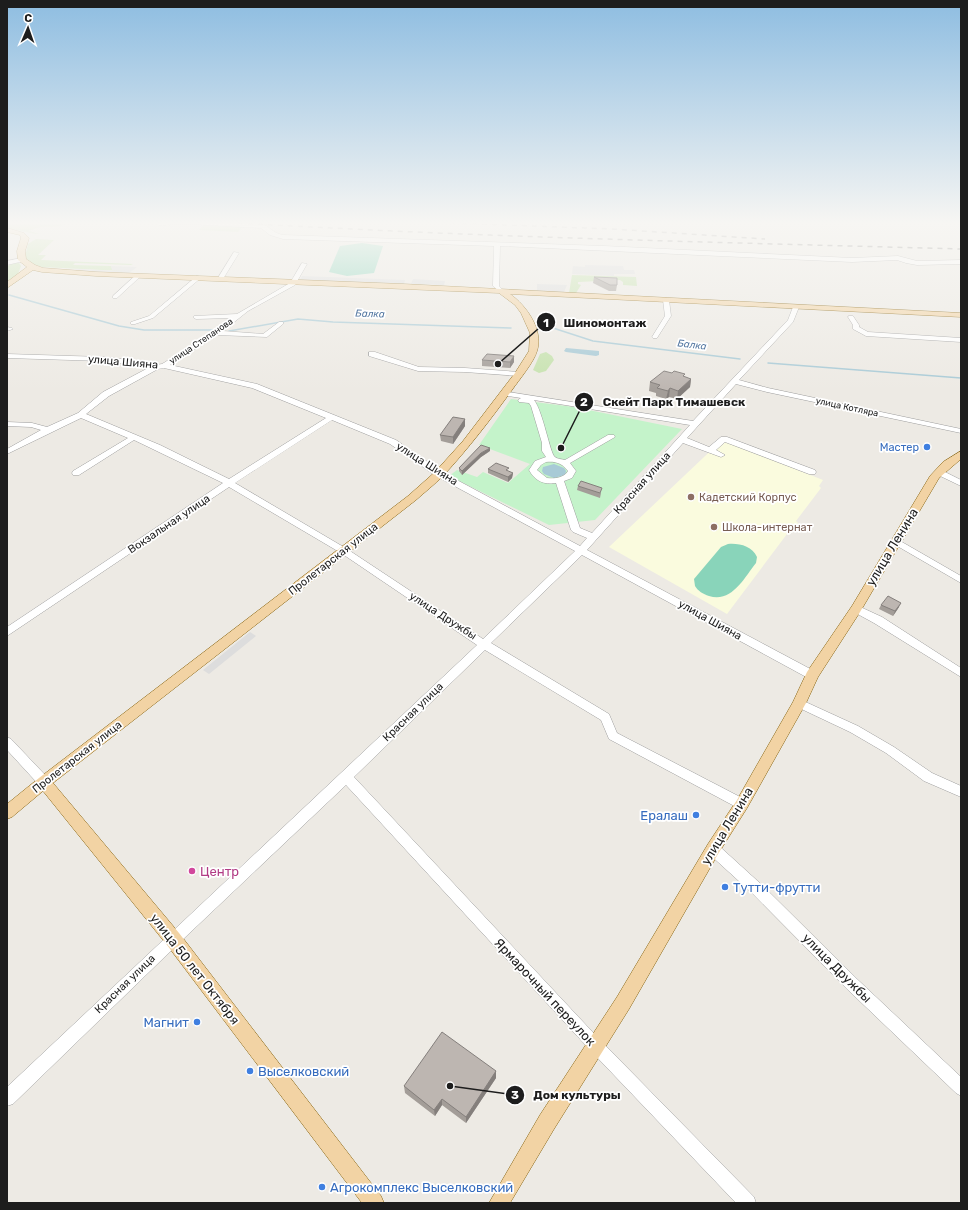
<svg xmlns="http://www.w3.org/2000/svg" width="968" height="1210" viewBox="0 0 968 1210" font-family="Rubik,sans-serif">
<style>
.education{fill:#fafbde}
.grass{fill:#c6e2ae}
.park{fill:#c4f3ca}
.pitch{fill:#89d4ba}
.parking{fill:#ddd}
.water{fill:#a8cad6}
.lines{fill:none;stroke-linecap:round;stroke-linejoin:round}
.stream{stroke:#a8cad6;stroke-width:1.5}
.minor-casing{stroke:#9e9e9e;stroke-width:1}
.major-casing{stroke:#86630f;stroke-width:1}
.minor{fill:#fff;fill-rule:evenodd}
.major{fill:#f2d3a4;fill-rule:evenodd}
.rail{stroke:#6b6b6b;stroke-width:1.5;stroke-dasharray:5 5;stroke-linecap:butt}
.wall{fill:#a39d98}
.shaded-wall{fill:#847f7c}
.building{fill:#bdb6b1;stroke:#847f7c}
.shop-dot{fill:#3f7fe0;stroke:#fff;stroke-width:1.5}
.education-dot{fill:#8d6e63;stroke:#fff;stroke-width:1.5}
.hotel-dot{fill:#d1479c;stroke:#fff;stroke-width:1.5}
.labels{text-anchor:middle;dominant-baseline:central;stroke-width:3.5;stroke-linejoin:round;paint-order:stroke}
.far-street-label{font-size:9px;fill:#1d1d1d;stroke:#fff}
.far-water-label{font-size:10px;font-style:italic;fill:#5478a2;stroke:#fff}
.street-label{font-size:11px;fill:#1d1d1d;stroke:#fff}
.shop-label{font-size:11px;fill:#366cbe;stroke:#fff;text-anchor:end}
.education-label{font-size:11px;fill:#785e54;stroke:#fff;text-anchor:start}
.near-street-label{font-size:13px;fill:#1d1d1d;stroke:#fff}
.near-shop-label{font-size:13px;fill:#366cbe;stroke:#fff;text-anchor:start}
.near-hotel-label{font-size:13px;fill:#b23c85;stroke:#fff;text-anchor:start}
.leader{fill:none;stroke:#1d1d1d;stroke-width:1.5}
.callout-dot{fill:#1d1d1d;stroke:#fff;stroke-width:1.5}
.mark-label{font-size:12px;text-anchor:middle;font-weight:bold;fill:#fff}
.callout-label{font-size:12px;text-anchor:middle;font-weight:bold;fill:#1d1d1d;stroke:#fff;stroke-width:3.5;stroke-linejoin:round;paint-order:stroke}
</style>
<rect width="100%" height="100%" fill="#edeae4"/>
<polygon class="education" points="722,440 823,480 819,486 821,488 796,521 798,523 796,531 793,531 789,535 787,534 727,614 609,547"/>
<g class="grass">
<path d="M7,221H71C55,232 46,222 29,231L39,234H36L7,228Z"/>
<polygon points="205,223 242,227 238,232 199,230"/>
<polygon points="36,239 54,240 38,255 46,255 41,260 133,264 131,265 75,263 73,265 111,266 113,270 123,270 122,271 42,267 32,264 25,257 28,244"/>
<polygon points="12,263 19,263 21,266 18,274 7,284 8,266"/>
<polygon points="572,275 636,277 637,286 623,285 623,282 620,280 578,282 578,284 581,285 576,293 569,293"/>
<polygon points="546,352 552,356 554,360 546,371 539,373 533,370 540,354"/>
</g>
<polygon class="park" points="511,399 574,407 682,429 595,520 549,525 449,476 457,470 477,477 483,472 508,483 530,464 479,445"/>
<g class="pitch">
<polygon points="362,243 383,246 374,273 347,276 329,272 340,246"/>
<path d="M728,544C739,543 752,546 757,557L756,563C744,578 732,603 709,596C703,594 698,591 695,586L694,579L721,547Z"/>
</g>
<g class="parking">
<polygon points="585,265 623,266 624,270 634,270 635,274 614,274 614,276 572,274 573,266 585,267"/>
<polygon points="111,266 137,267 129,273 74,271 76,269 123,271 112,270"/>
<polygon points="302,276 405,280 404,284 300,280"/>
<polygon points="413,279 445,281 444,285 411,284"/>
<polygon points="537,284 567,285 564,292 537,291"/>
<polygon points="250,632 256,636 209,674 203,670"/>
</g>
<g class="water">
<polygon points="566,348 599,351 599,355 596,356 566,352 564,351"/>
<polygon points="554,464 564,468 566,471 565,475 554,478 544,474 542,471 543,467"/>
</g>
<g class="lines">
<g class="stream">
<polyline points="9,295 119,326 144,330 215,330"/>
<polyline points="550,327 593,341 740,359"/>
<polyline points="229,331 298,319 333,322 511,328"/>
<polyline points="768,363 961,378"/>
</g>
<g class="minor-casing">
<g id="minor">
<path d="M158,221H210L261,224C270,226 272,233 283,235L604,246L852,258L898,256L917,261L961,260V264L917,265L906,263L897,260L852,262L500,246L499,286L504,291L501,293L493,286L494,246L283,239L270,235L261,228L190,224L159,225L156,223Z"/>
<polygon points="234,252 239,253 223,279 219,279 218,278"/>
<polygon points="22,258 24,259 24,261 7,265 7,261"/>
<path d="M302,263L307,264L295,285L248,311L223,331L263,334L279,322H283V324L267,337L217,335L170,365L257,384L396,440L442,472L580,546L587,538L573,532L571,530L556,483C544,485 535,481 529,470L535,461L546,457L542,451V443L531,406L529,403L519,402L518,400L521,398L502,395V391L693,421L788,320L793,307L796,305L799,307L793,322L739,380L768,388L961,429V433L767,392L736,384L687,438L709,447L721,437H727L815,470L816,472L815,474H809L725,442L716,450L725,455L721,457L683,443L587,550L816,672L817,675L816,678H808L582,555L491,643L609,714L617,733L746,800L748,804L746,808L742,809L738,808L609,739L601,720L485,650L354,777L601,1041L754,1197L756,1203H736L591,1051L346,785L178,944L13,1104L7,1106V1087L477,645L341,553L229,487L7,636V627L223,483L134,440L79,475H73L72,473L73,471L128,438L81,418L7,454V449L41,430L31,427L7,426V422L32,423L47,427L78,413L103,392L150,367L103,361L7,358V354L103,357L147,362L156,365L162,364L214,332L231,318L196,319L194,318V316L237,314L290,283ZM164,368L252,388L326,418L229,479L160,445L86,414L109,396L158,369ZM534,400L690,425L592,533L580,528L564,481L572,478L576,471L570,463L615,437L614,435H608L565,460C562,459 557,459 555,457C550,454 543,411 534,400ZM332,420L390,444L436,476L575,551L483,639L347,549L235,483ZM546,462C555,461 562,463 568,471C564,478 554,479 547,478L537,470L541,465Z"/>
<polygon points="137,274 142,275 117,298 113,298 113,296"/>
<polygon points="197,276 202,277 153,318 135,324 131,324 131,322 149,316"/>
<polygon points="666,298 669,300 671,316 657,338 653,338 652,337 665,316 663,300"/>
<polygon points="849,316 853,316 859,325 859,327 868,332 961,338 961,342 866,336 853,329 853,325 848,317"/>
<polygon points="7,327 12,328 13,329 7,331"/>
<polygon points="369,352 375,352 419,367 465,368 519,372 523,374 519,376 465,372 418,371 369,356"/>
<polygon points="939,469 961,480 961,486 936,474 935,472"/>
<polygon points="895,538 961,576 961,583 892,543 890,541 892,539"/>
<polygon points="856,605 882,617 961,668 961,677 874,623 852,611 851,609"/>
<polygon points="799,699 858,726 894,747 932,773 961,786 961,797 924,781 886,753 850,732 795,706 793,703 795,700"/>
<polygon points="7,737 11,739 48,778 50,782 48,786 44,787 40,786 7,750"/>
<polygon points="713,843 718,845 762,885 857,979 961,1077 961,1096 956,1093 847,989 752,893 708,853 707,849 708,845"/>
</g>
</g>
<g class="major-casing">
<g id="major">
<path d="M7,228L24,233L29,238L25,251L26,259L35,265L43,268L96,272L403,284L961,313V317L510,294C526,305 544,330 537,351C534,362 519,380 512,390C491,419 468,449 443,476C435,484 425,492 416,500L53,783L179,933L381,1196L384,1203H362L167,945L43,791L12,817L7,819V804L39,778L408,496L435,472L463,441L515,373L529,351L530,333L521,313L515,305L499,293L96,276L42,272L33,270L7,288V282L27,267L18,260L17,251L21,238L20,235L7,232Z"/>
<polygon points="961,451 961,459 939,478 860,612 818,677 806,703 747,808 718,854 629,1009 554,1129 510,1203 489,1203 540,1115 617,997 708,844 737,800 793,702 807,672 852,606 930,476 943,462"/>
</g>
</g>
<use href="#minor" class="minor"/>
<use href="#major" class="major"/>
<g class="rail">
<path d="M208,221C459,237 710,242 961,249"/>
<polyline points="402,221 613,229 765,239"/>
</g>
</g>
<g class="wall">
<polygon points="594,277 617,285 616,291 609,291 593,283"/>
<polygon points="482,360 514,362 510,368 482,366"/>
<polygon points="672,373 691,379 690,387 677,399 669,397 666,399 656,396 656,393 649,391 650,382"/>
<polygon points="465,419 465,426 453,444 441,441 440,435"/>
<polygon points="490,451 481,457 462,475 459,471 459,468"/>
<polygon points="488,469 513,473 512,478 508,482 488,473"/>
<polygon points="578,486 601,493 600,498 577,490"/>
<polygon points="881,605 899,607 893,616 879,609"/>
<polygon points="496,1071 496,1078 466,1123 442,1105 435,1116 405,1093 404,1086"/>
</g>
<g class="shaded-wall">
<polygon points="514,356 514,362 510,368 510,362"/>
<polygon points="691,379 690,387 677,399 678,391"/>
<polygon points="670,388 669,397 666,399 668,391"/>
<polygon points="465,419 465,426 453,444 453,437"/>
<polygon points="490,448 490,451 481,457 462,475 462,471 481,453"/>
<polygon points="513,473 512,478 508,482 508,477"/>
<polygon points="901,603 899,607 893,616 895,611"/>
<polygon points="496,1071 496,1078 466,1123 466,1117"/>
<polygon points="442,1099 442,1105 435,1116 434,1110"/>
</g>
<g class="building">
<polygon points="594,277 617,278 617,285 610,285"/>
<polygon points="487,354 514,356 510,362 482,360"/>
<polygon points="664,371 672,373 674,371 685,374 683,376 691,379 678,391 670,388 668,391 657,388 660,385 650,382"/>
<polygon points="453,417 465,419 453,437 440,435"/>
<polygon points="481,445 490,448 481,453 462,471 459,468"/>
<polygon points="496,463 509,468 506,470 513,473 508,477 488,469"/>
<polygon points="581,481 602,488 600,493 578,486"/>
<polygon points="888,596 901,603 895,611 881,605"/>
<polygon points="442,1032 496,1071 466,1117 442,1099 434,1110 404,1086"/>
</g>
<linearGradient id="sky" x2="0" y2="1"><stop stop-color="#8ebde1"/><stop offset="0.57" stop-color="#f7f6f3"/><stop offset="1" stop-color="#f7f6f3" stop-opacity="0"/></linearGradient>
<rect width="968" height="391" fill="url(#sky)"/>
<g class="shop-dot">
<circle cx="927" cy="447" r="4"/>
<circle cx="696" cy="815" r="4"/>
<circle cx="725" cy="887" r="4"/>
<circle cx="197" cy="1022" r="4"/>
<circle cx="250" cy="1071" r="4"/>
<circle cx="322" cy="1187" r="4"/>
</g>
<g class="education-dot">
<circle cx="691" cy="497" r="4"/>
<circle cx="714" cy="527" r="4"/>
</g>
<circle class="hotel-dot" cx="192" cy="871" r="4"/>
<g class="labels">
<g class="far-street-label">
<text transform="translate(201 341) rotate(-34)">улица Степанова</text>
<text transform="translate(847 407) rotate(12)">улица Котляра</text>
</g>
<g class="far-water-label">
<text transform="translate(370 314) rotate(2)">Балка</text>
<text transform="translate(692 345) rotate(7)">Балка</text>
</g>
<g class="street-label">
<text transform="translate(123 362) rotate(5)">улица Шияна</text>
<text transform="translate(427 464) rotate(32)">улица Шияна</text>
<text transform="translate(642 483) rotate(-48)">Красная улица</text>
<text transform="translate(169 524) rotate(-34)">Вокзальная улица</text>
<text transform="translate(333 559) rotate(-38)">Пролетарская улица</text>
<text transform="translate(443 616) rotate(33)">улица Дружбы</text>
<text transform="translate(710 620) rotate(29)">улица Шияна</text>
<text transform="translate(413 712) rotate(-44)">Красная улица</text>
<text transform="translate(77 757) rotate(-38)">Пролетарская улица</text>
<text transform="translate(125 984) rotate(-44)">Красная улица</text>
</g>
<g class="shop-label">
<text x="919" y="447">Мастер</text>
</g>
<g class="education-label">
<text x="699" y="497">Кадетский Корпус</text>
<text x="722" y="527">Школа-интернат</text>
</g>
<g class="near-street-label">
<text transform="translate(892 547) rotate(-59)">улица Ленина</text>
<text transform="translate(727 826) rotate(-59)">улица Ленина</text>
<text transform="translate(837 968) rotate(45)">улица Дружбы</text>
<text transform="translate(195 969) rotate(52)">улица 50 лет Октября</text>
<text transform="translate(545 992) rotate(47)">Ярмарочный переулок</text>
</g>
<g class="near-shop-label">
<text x="688" y="815" text-anchor="end">Ералаш</text>
<text x="733" y="887">Тутти-фрутти</text>
<text x="189" y="1022" text-anchor="end">Магнит</text>
<text x="258" y="1071">Выселковский</text>
<text x="330" y="1187">Агрокомплекс Выселковский</text>
</g>
<g class="near-hotel-label">
<text x="200" y="871">Центр</text>
</g>
</g>
<path class="leader" d="M498 364L546 322M561 448L584 402M450 1086L515 1095"/>
<g class="callout-dot">
<circle cx="498" cy="364" r="4"/>
<circle cx="561" cy="448" r="4"/>
<circle cx="450" cy="1086" r="4"/>
<circle cx="546" cy="322" r="10"/>
<circle cx="584" cy="402" r="10"/>
<circle cx="515" cy="1095" r="10"/>
</g>
<g class="mark-label">
<text x="546" y="327">1</text>
<text x="584" y="406">2</text>
<text x="515" y="1099">3</text>
</g>
<g class="callout-label">
<text x="605" y="327">Шиномонтаж</text>
<text x="674" y="406">Скейт Парк Тимашевск</text>
<text x="577" y="1099">Дом культуры</text>
</g>
<rect width="968" height="1210" fill="none" stroke="#1d1d1d" stroke-width="16"/>
<g transform="translate(28 28) rotate(2)" stroke="#ffffff" stroke-width="3" paint-order="stroke">
<path d="M0-3L7 15L0 10L-7 15Z" fill="#1d1d1d"/>
<text y="-6" font-size="11" font-weight="bold" text-anchor="middle" fill="#1d1d1d">С</text>
</g>
</svg>
